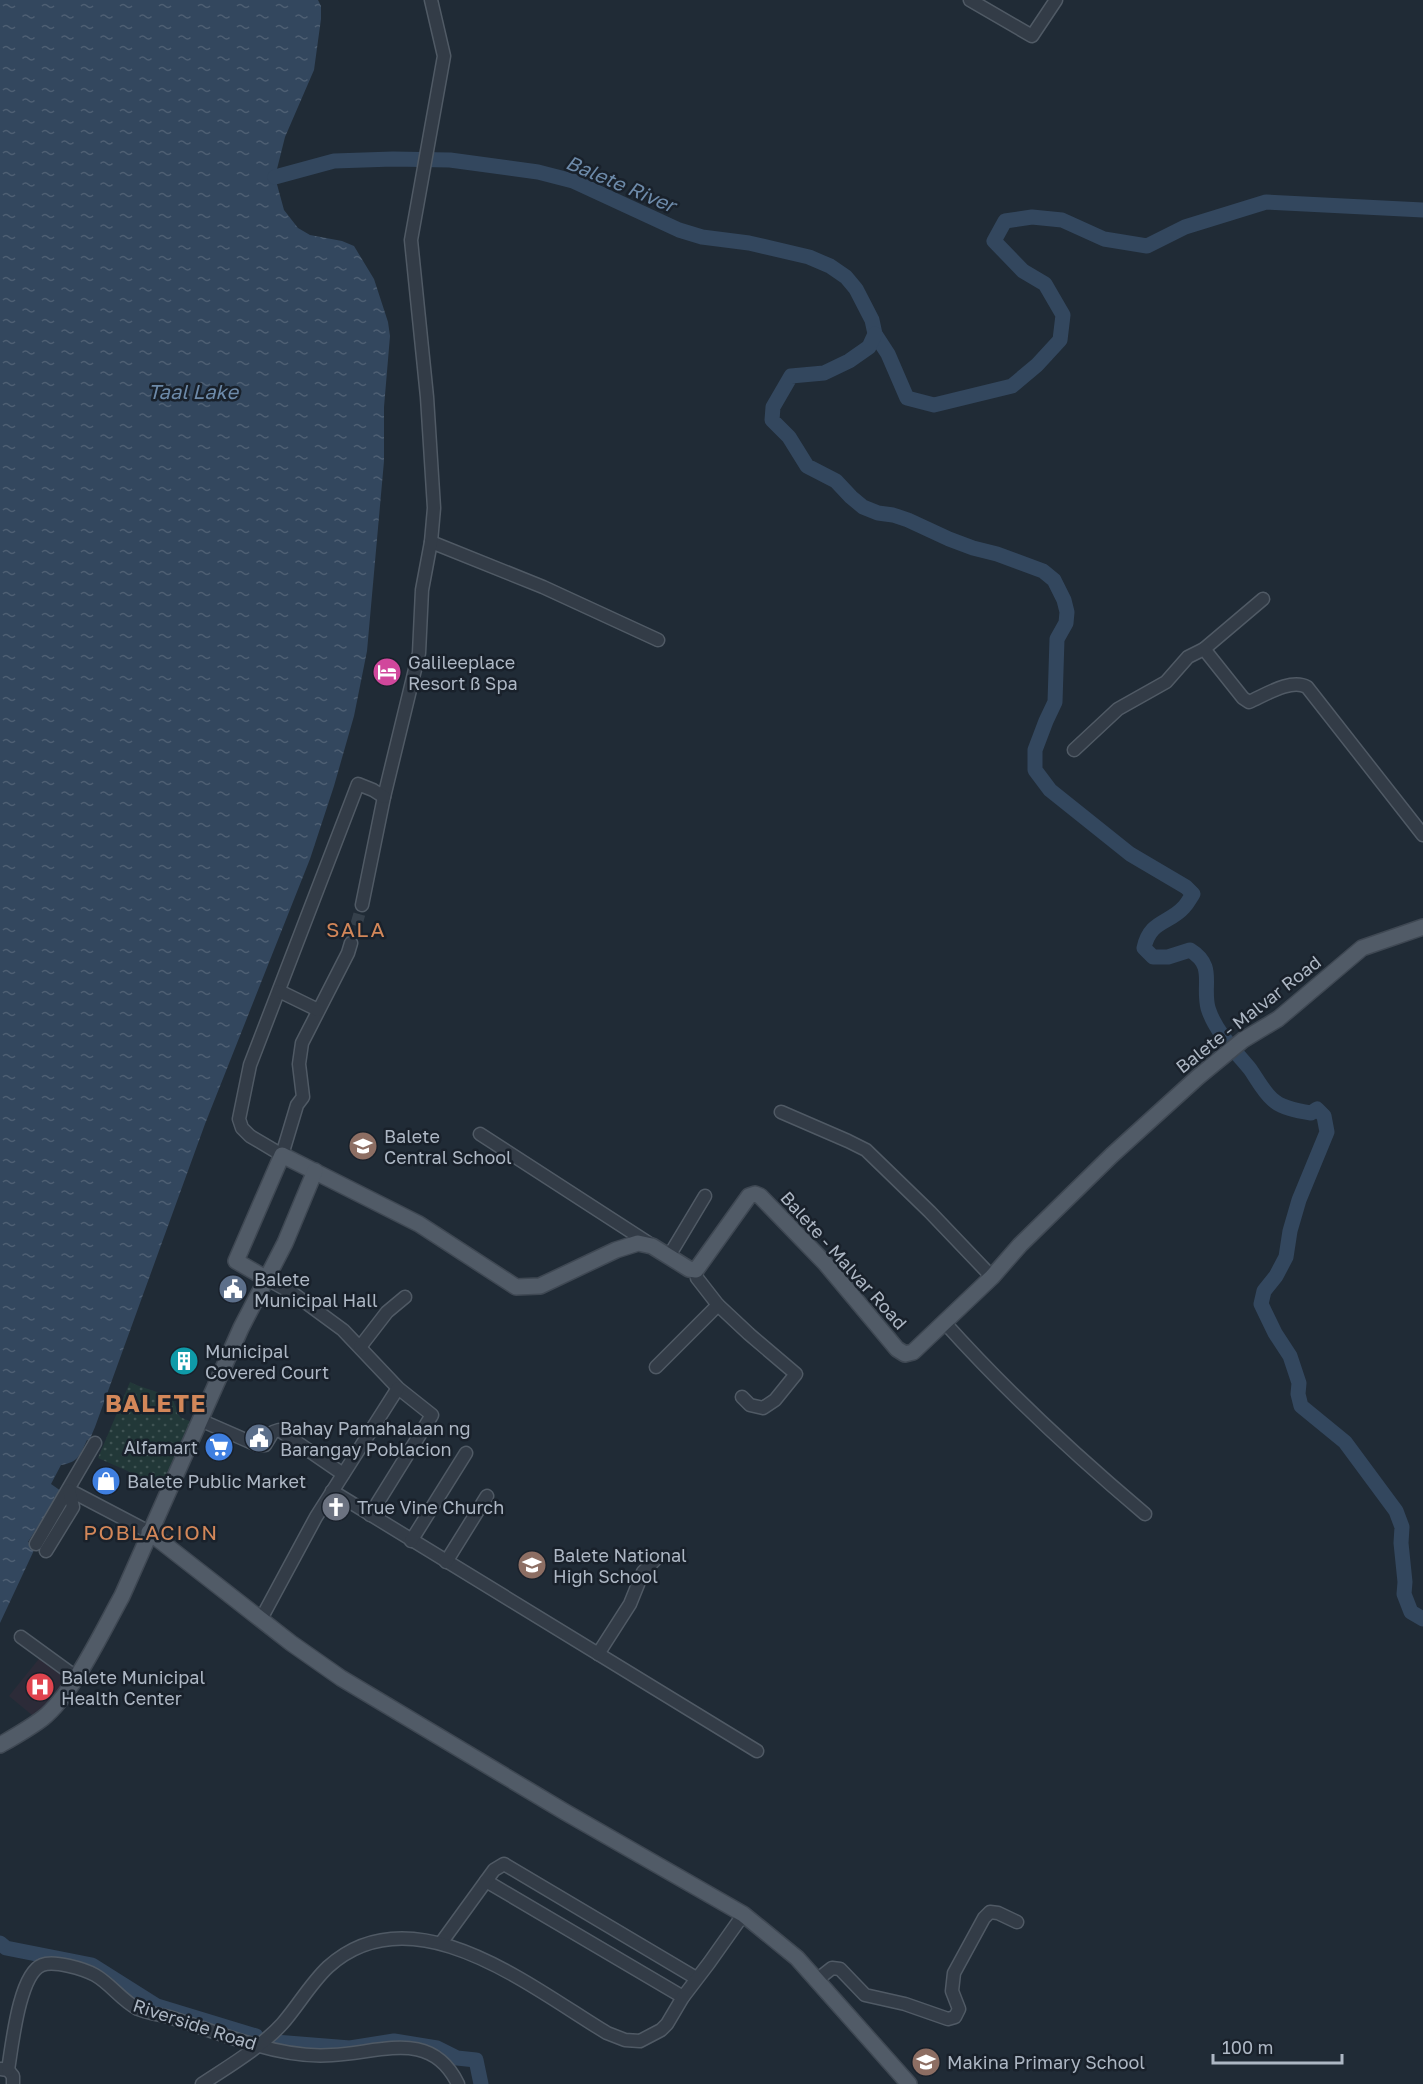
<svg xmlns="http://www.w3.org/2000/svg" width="1423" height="2084" viewBox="0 0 1423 2084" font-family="'Golos Text',sans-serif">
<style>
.medical{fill:#2c2b38}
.park{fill:url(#park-dots)}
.water{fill:url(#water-ripples)}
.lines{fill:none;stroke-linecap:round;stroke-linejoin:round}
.river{stroke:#33475e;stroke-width:15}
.minor-tunnel{stroke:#35404b;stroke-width:12;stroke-dasharray:12 6;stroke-linecap:butt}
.minor-casing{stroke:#505a65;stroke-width:15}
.major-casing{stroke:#3f4853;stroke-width:18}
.minor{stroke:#333c47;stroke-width:12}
.major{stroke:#515b67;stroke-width:15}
.labels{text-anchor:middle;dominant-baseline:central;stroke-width:5;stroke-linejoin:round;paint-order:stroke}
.poi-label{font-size:18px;fill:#adb7c4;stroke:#19212b;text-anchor:start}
.street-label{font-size:18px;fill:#adb7c4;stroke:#19212b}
.water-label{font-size:20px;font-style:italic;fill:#6d8aa9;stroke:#19212b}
.quarter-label{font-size:21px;letter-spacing:1.5px;fill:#d38759;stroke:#19212b}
.district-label{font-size:24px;font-weight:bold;letter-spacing:1.5px;fill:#d38759;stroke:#19212b}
</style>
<defs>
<pattern id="park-dots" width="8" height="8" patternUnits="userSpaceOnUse" patternTransform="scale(1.5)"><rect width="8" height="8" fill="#223838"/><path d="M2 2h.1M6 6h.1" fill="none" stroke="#3f5353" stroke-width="1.8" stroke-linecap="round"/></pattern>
<pattern id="water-ripples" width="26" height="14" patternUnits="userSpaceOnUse" patternTransform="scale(1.5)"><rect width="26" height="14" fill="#33475e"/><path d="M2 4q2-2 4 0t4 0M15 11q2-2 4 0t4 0" fill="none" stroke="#4e5f73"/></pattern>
</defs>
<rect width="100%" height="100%" fill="#202b36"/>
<polygon class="medical" points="42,1655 72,1679 38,1720 9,1696"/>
<path class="park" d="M130,1382C144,1389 158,1391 172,1398L180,1417L192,1422L164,1487L98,1458Z"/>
<path class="water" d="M0,0H318L321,6V19L314,70L285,137L275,177L284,210L298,228L310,235L342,241L354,246L374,279L388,322L390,336L384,407V461L367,651L354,716L334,786L310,859L205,1124L95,1427L89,1441L87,1440C80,1455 79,1462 61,1465L51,1484L61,1491L28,1542L36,1546L0,1623Z"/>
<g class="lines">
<g class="river">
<polyline points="275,177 334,161 393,159 450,160 538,172 573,181 679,230 702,237 749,243 809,257 830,266 846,277 856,289 872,320 875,334 888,354 907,398 934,405 1012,386 1037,365 1060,340 1063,315 1045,284 1023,271 994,241 1005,221 1032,217 1062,220 1104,239 1147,246 1185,227 1266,202 1423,210"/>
<path d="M875,334L869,347L849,361L824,373L791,376L773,407L772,420L789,437L807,466L836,481L851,497L863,507L878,513L893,515L908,520L949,539L973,548L997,554L1043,571L1054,580L1064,600L1067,612L1066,623L1057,639L1055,702L1046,721L1035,750V770L1050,790L1130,854L1186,887L1193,894C1190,898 1188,903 1184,907C1169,924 1150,920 1144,948L1153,957H1168L1190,950C1216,966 1202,984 1208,1008C1215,1031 1235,1051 1250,1069C1257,1079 1263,1091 1272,1099C1281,1108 1298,1111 1311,1113L1317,1109L1324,1116L1327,1132L1299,1200L1290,1231L1286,1257L1276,1276L1264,1291L1261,1304L1275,1333L1290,1356L1299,1383L1298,1394L1301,1406L1345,1442L1396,1511L1402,1527L1401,1543L1405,1582L1404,1594L1411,1612L1423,1619"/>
<polyline points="0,1943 6,1948 92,1965 157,2006 256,2036"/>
<polyline points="275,2042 350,2048 394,2041 437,2048 457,2058 476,2060 481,2084"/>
</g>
<polyline class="minor-tunnel" points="351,943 362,905"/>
<g class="minor-casing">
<g id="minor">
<polyline points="970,0 1032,36 1056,0"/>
<polyline points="431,542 543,587 658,640"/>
<polyline points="1204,649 1263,599"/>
<path d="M1074,750L1118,709L1166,682L1188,657L1204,649L1243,698L1249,702C1265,695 1291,678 1307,687L1423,835"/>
<polyline points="362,905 384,797 419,653 422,590 431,542 434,508 427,397 411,240 444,56 431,0"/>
<polyline points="351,943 348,953 302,1043 299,1064 303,1097 297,1105 282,1155 250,1136 242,1128 239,1119 250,1065 358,784 373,790 384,797"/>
<polyline points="279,991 318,1010"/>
<polyline points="781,1112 848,1141 866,1150 930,1212 992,1277"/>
<polyline points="480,1134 650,1244"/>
<polyline points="669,1256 705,1196"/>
<polyline points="267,1279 294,1294 343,1330 398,1388 432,1415 370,1515"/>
<polyline points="718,1305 749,1334 796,1374 775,1400 763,1408 750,1405 742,1397"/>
<path d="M945,1323C1006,1391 1075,1455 1145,1514"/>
<polyline points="360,1347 387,1312 405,1297"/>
<polyline points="656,1367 718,1305 697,1278 696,1270"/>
<polyline points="200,1420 257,1445 265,1445 273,1432 279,1430 343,1474"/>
<polyline points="69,1490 149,1532"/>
<polyline points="332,1491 757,1751"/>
<polyline points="411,1541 466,1453"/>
<polyline points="36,1544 95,1443"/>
<polyline points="46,1551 73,1507 69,1490"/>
<polyline points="446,1562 487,1496"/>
<polyline points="261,1619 316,1517 398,1388"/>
<polyline points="21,1637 76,1677"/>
<polyline points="598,1654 630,1604 643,1572 656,1559"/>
<polyline points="486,1881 683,1997"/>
<polyline points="441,1943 494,1870 504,1864 696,1978"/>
<polyline points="818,1979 832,1968 840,1969 865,1995 905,2004 948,2019 955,2017 959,2009 952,1991 954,1973 984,1918 990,1912 998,1913 1017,1922"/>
<polyline points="1,2069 8,2070 13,2076 13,2084"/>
<path d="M8,2070C12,2046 19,1974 42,1965C54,1960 84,1969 95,1975C111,1984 121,2000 138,2009C147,2013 159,2014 169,2017C198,2026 226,2037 256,2045C280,2052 307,2057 332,2055C380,2053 431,2028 458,2084"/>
<path d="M202,2084C229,2066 260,2048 282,2024C298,2006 310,1984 328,1967C413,1890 532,1988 607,2033L625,2040L640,2041L661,2030L667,2024L683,1997L709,1963L743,1915"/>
</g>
</g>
<g class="major-casing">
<g id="major">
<polyline points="267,1279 236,1261 282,1155 419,1224 516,1287 540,1286 616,1250 638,1243 652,1246 689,1269 696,1270 749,1196 755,1194 760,1196 825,1263 897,1349 905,1354 913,1352 992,1277 1020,1245 1112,1155 1198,1077 1243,1040 1278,1019 1362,948 1423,927"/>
<polyline points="149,1532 291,1643 341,1678 565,1812 743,1914 797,1958 909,2084"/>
<path d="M0,1745C14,1737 30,1728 43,1718C73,1694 103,1630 122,1596L241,1328L285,1243L315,1171"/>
</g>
</g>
<use href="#minor" class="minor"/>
<use href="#major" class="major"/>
</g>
<defs>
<g id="hotel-disc" transform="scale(1.5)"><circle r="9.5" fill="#d1479c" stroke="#19212b"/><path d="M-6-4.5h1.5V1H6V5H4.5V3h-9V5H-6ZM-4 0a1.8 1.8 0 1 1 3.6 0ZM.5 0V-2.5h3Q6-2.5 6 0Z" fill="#fff"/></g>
<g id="school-disc" transform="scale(1.5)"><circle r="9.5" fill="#8d6e63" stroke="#19212b"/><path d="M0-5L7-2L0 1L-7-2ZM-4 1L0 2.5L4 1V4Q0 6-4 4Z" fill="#fff"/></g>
<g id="civic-disc" transform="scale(1.5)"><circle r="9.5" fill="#5c6f8a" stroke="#19212b"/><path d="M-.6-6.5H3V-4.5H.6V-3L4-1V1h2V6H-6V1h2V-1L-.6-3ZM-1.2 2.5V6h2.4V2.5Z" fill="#fff"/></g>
<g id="building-disc" transform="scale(1.5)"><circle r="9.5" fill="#0f9aa8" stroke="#19212b"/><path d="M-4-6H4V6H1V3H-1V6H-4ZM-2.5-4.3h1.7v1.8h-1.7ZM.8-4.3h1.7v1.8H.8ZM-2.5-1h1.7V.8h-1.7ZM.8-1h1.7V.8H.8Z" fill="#fff"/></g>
<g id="supermarket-disc" transform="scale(1.5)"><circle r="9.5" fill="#3f7fe0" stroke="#19212b"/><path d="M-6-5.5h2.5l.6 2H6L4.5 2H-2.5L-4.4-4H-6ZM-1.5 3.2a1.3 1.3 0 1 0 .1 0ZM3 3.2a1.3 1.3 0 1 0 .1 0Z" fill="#fff"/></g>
<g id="shop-disc" transform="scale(1.5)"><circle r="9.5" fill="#3f7fe0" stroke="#19212b"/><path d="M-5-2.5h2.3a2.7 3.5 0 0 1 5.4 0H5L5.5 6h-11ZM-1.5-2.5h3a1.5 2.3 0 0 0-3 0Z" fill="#fff"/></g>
<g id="church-disc" transform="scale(1.5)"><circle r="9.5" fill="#6b7280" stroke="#19212b"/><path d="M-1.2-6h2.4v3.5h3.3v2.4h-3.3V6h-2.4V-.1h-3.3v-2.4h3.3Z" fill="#fff"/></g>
<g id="hospital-disc" transform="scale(1.5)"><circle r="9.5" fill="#e0444e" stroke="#19212b"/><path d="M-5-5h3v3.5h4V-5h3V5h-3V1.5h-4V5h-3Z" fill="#fff"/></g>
</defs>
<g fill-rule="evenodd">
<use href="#hotel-disc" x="387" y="672"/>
<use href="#school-disc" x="363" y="1146"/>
<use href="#civic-disc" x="233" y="1289"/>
<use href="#building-disc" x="184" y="1361"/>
<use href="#civic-disc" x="259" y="1438"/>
<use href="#supermarket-disc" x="219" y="1447"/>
<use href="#shop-disc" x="106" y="1481"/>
<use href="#church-disc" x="336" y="1507"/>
<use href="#school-disc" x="532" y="1565"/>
<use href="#hospital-disc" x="40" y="1687"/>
<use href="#school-disc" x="926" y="2062"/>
</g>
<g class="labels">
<g class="poi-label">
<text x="408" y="662">Galileeplace<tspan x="408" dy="21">Resort ß Spa</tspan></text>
<text x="384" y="1136">Balete<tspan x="384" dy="21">Central School</tspan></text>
<text x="254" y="1279">Balete<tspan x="254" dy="21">Municipal Hall</tspan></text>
<text x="205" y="1351">Municipal<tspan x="205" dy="21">Covered Court</tspan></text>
<text x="280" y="1428">Bahay Pamahalaan ng<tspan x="280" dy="21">Barangay Poblacion</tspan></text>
<text x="198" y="1447" text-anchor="end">Alfamart</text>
<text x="127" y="1481">Balete Public Market</text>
<text x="357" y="1507">True Vine Church</text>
<text x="553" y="1555">Balete National<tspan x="553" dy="21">High School</tspan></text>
<text x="61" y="1677">Balete Municipal<tspan x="61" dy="21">Health Center</tspan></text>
<text x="947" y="2062">Makina Primary School</text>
</g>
<g class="street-label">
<text transform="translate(1248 1014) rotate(-38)">Balete - Malvar Road</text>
<text transform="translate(844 1260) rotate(48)">Balete - Malvar Road</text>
<text transform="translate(195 2024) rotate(18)">Riverside Road</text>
</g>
<g class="water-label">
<text transform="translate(621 183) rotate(23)">Balete River</text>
<text x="193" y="391">Taal Lake</text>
</g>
<g class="quarter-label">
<text x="356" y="929">SALA</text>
<text x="151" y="1532">POBLACION</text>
</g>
<g class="district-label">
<text x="156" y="1402">BALETE</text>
</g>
</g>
<path d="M1213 2054v9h129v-9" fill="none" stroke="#adb7c4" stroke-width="3"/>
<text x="1222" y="2054" font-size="18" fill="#adb7c4" stroke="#19212b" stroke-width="4.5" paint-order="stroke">100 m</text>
</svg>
